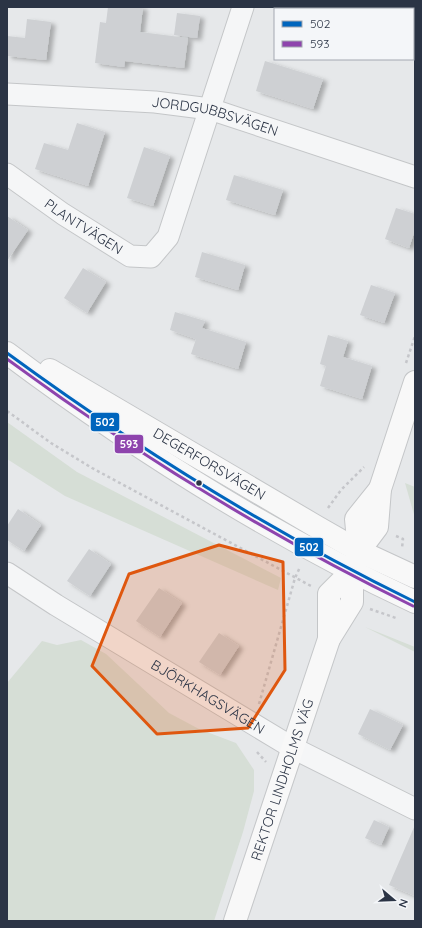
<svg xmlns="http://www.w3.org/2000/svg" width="422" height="928" viewBox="0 0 422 928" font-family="Quicksand,sans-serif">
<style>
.green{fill:#d6ded6}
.building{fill:#ced0d3;filter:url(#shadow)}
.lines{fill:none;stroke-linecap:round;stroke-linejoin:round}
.street-casing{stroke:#c4c6c8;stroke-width:23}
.secondary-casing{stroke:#c4c6c8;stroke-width:24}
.path{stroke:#c5c6ca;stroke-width:2.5;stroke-dasharray:3 3;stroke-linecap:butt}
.street{stroke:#f5f6f7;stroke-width:21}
.secondary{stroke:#f8f8f8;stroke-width:22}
.bus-1-casing{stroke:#f4f6f9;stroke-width:6}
.bus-2-casing{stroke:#f4f6f9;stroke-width:6}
.bus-1{stroke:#0065bd;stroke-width:3}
.bus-2{stroke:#8e44ad;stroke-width:3}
.marked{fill:#df570f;fill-opacity:0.2;stroke:#df570f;stroke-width:3;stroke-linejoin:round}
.bus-dot{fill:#2b3445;stroke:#f4f6f9;stroke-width:1.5}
.labels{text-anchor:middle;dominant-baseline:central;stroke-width:3;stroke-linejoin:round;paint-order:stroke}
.street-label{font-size:14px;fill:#2b3445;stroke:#f4f6f9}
.line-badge{stroke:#f4f6f9;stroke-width:1.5}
.badge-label{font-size:11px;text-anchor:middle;font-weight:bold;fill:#fff}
</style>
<defs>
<filter id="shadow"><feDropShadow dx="4.5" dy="2.5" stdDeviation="2" flood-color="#0004"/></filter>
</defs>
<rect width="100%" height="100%" fill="#e6e8ea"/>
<g class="green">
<polygon points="7,422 77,472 281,578 278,590 65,496 7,459"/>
<polygon points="405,483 415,487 415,518"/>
<polygon points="365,627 415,647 415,652"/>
<polygon points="81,640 106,654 169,713 199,729 236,743 254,770 254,791 243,832 214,921 7,921 7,683 42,641 57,645"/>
</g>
<g class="building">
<polygon points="108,7 143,7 140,32 188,38 184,68 125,61 124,67 95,63 100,22 106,23"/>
<polygon points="177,13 200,16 197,38 174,35"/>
<polygon points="27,19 51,22 46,60 7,56 7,36 25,38"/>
<polygon points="265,61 323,79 313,109 256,91"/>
<polygon points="77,123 105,132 88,186 35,169 44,143 68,150"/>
<polygon points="144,147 170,156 153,206 127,198"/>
<polygon points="234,175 283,190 275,215 226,200"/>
<polygon points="396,208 415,214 415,230 409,248 385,239"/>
<polygon points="7,216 28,230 7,261"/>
<polygon points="202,252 245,265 238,290 195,277"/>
<polygon points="83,268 106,282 87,313 64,298"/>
<polygon points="371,285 395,293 384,323 360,315"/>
<polygon points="175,312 205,321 202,328 246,342 238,369 191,354 196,339 170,330"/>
<polygon points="328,335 348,341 343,357 372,366 362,399 320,386 326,366 320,364"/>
<polygon points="18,509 41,525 24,551 7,540 7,526"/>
<polygon points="89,549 111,564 90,596 67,581"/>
<polygon points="159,588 182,603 160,637 136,621"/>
<polygon points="219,633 239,646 220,675 199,662"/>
<polygon points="370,709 403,725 390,750 358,734"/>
<polygon points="374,820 389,827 381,845 365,838"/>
<polygon points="415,825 415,896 389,885"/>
</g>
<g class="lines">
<g class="street-casing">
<g id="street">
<path id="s1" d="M7,94L155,102L210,109L415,177"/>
<path id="s2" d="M7,174L63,214L130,256L151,257L168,237L243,7"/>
<path id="s3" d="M7,573L56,605L293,748L415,809"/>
</g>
</g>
<g class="secondary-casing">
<g id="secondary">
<path d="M7,353C135,449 270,534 415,602"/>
<path id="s4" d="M50,370L317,527L359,551L415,577"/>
<polyline points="359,551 356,519 380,489"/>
<polyline points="329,639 329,594 352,571"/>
<path id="s5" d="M235,921L329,639L352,602V571L359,551L377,527L380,489L415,382"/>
</g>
</g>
<g class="path">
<polyline points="406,363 415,336"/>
<polyline points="7,411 51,443 92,468 311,586"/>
<polyline points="328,508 341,490 364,467"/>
<polyline points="396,536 403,539 402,548"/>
<polyline points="370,609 396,618"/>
<polyline points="259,704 295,578 300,567"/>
<polyline points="257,752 266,762"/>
</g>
<use href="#street" class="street"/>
<use href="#secondary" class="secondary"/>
<g class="bus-1-casing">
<path id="bus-1" d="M7,353C138,449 269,531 415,602"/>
</g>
<g class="bus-2-casing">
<path id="bus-2" d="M7,359C136,454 269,536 413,606"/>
</g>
<use href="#bus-1" class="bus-1"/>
<use href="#bus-2" class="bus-2"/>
</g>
<path class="marked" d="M219,545L283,562L285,670L248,728L157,734L92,666L129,574Z"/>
<circle class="bus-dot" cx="199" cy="483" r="3.5"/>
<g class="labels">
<g class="street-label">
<text stroke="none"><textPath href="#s1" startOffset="210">JORDGUBBSVÄGEN</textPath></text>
<text stroke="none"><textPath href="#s2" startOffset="93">PLANTVÄGEN</textPath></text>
<text stroke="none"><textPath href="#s4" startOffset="185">DEGERFORSVÄGEN</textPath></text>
<text stroke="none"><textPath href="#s3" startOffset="236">BJÖRKHAGSVÄGEN</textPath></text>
<text stroke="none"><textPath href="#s5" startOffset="149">REKTOR LINDHOLMS VÄG</textPath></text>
</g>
</g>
<g class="line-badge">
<rect x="90" y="412" width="30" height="20" rx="4" fill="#0065bd"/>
<rect x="114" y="434" width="30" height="20" rx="4" fill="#8e44ad"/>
<rect x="294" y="537" width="30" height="20" rx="4" fill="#0065bd"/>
</g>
<g class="badge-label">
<text x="105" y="426">502</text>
<text x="129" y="448">593</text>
<text x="309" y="551">502</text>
</g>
<rect width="422" height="928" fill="none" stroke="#2b3445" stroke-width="16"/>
<rect x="274" y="8" width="140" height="52" fill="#f4f6f9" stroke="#a4a8b1"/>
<rect x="282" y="21" width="20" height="6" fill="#0065bd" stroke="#a4a8b1"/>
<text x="310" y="28" font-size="12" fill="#2b3445">502</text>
<rect x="282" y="41" width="20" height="6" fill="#8e44ad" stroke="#a4a8b1"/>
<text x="310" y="48" font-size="12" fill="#2b3445">593</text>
<g transform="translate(394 900) rotate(109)" stroke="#f4f6f9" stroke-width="3" paint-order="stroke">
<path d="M0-3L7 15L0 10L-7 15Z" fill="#2b3445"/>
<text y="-6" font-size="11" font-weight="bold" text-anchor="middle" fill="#2b3445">N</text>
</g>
</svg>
